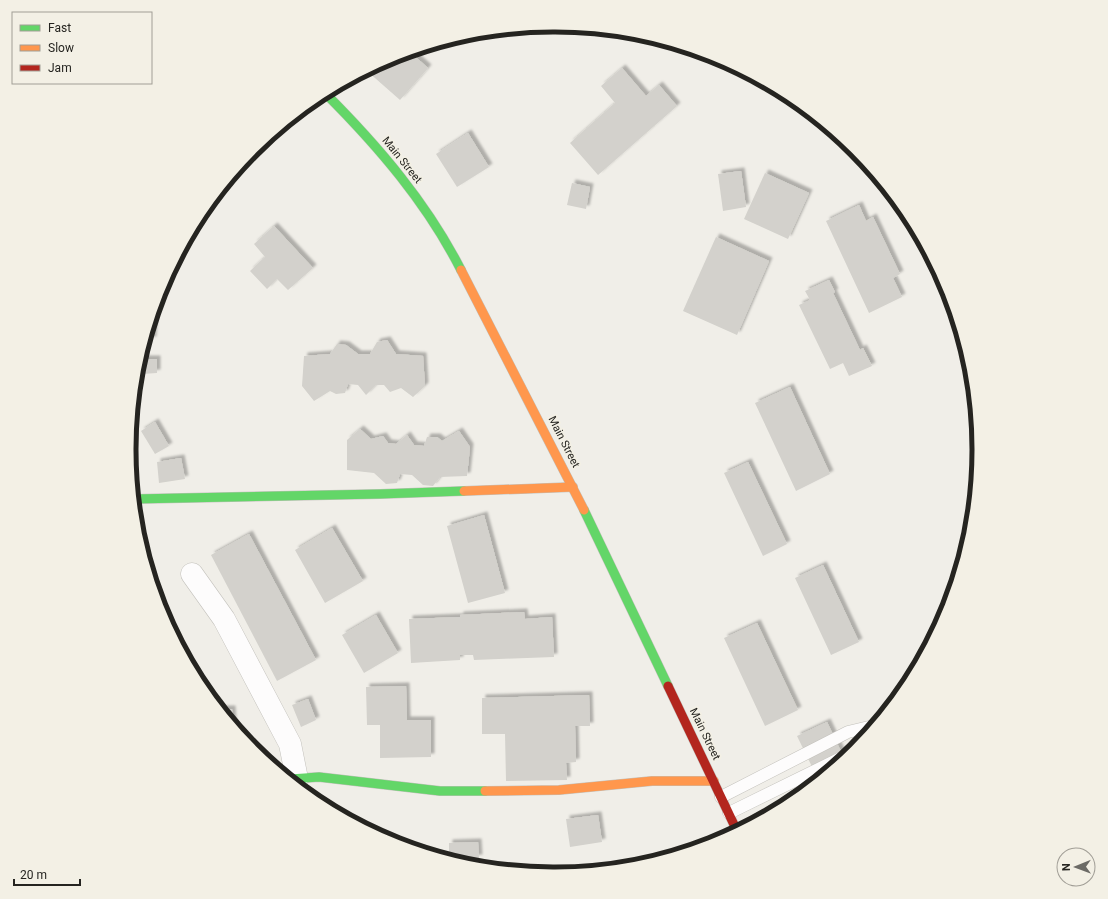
<svg xmlns="http://www.w3.org/2000/svg" width="1108" height="899" viewBox="0 0 1108 899" font-family="Roboto,sans-serif">
<style>
.building{fill:#d3d1cc;filter:url(#shadow)}
.lines{fill:none;stroke-linecap:round;stroke-linejoin:round}
.lane-casing{stroke:#c2c0bb;stroke-width:13}
.street-casing{stroke:#c2c0bb;stroke-width:23}
.fast-casing{stroke:#c2c0bb;stroke-width:10}
.slow-casing{stroke:#c2c0bb;stroke-width:10}
.jam-casing{stroke:#c2c0bb;stroke-width:10}
.lane{stroke:#fdfcfc;stroke-width:12}
.street{stroke:#fdfcfc;stroke-width:22}
.fast{stroke:#63d668;stroke-width:9}
.slow{stroke:#ff974d;stroke-width:9}
.jam{stroke:#b3261e;stroke-width:9}
.labels{text-anchor:middle;dominant-baseline:central;stroke-width:3.5;stroke-linejoin:round;paint-order:stroke}
.street-label{font-size:11px;fill:#252420;stroke:#f3f0e5}
.rim{fill:none;stroke:#252420;stroke-width:5}
</style>
<defs>
<filter id="shadow"><feDropShadow dx="3.5" dy="-3.5" stdDeviation="1" flood-color="#0004"/></filter>
</defs>
<rect width="100%" height="100%" fill="#f0eee8"/>
<g class="building">
<polygon points="410,52 428,68 400,100 367,71 392,57"/>
<polygon points="622,68 646,96 659,85 677,106 598,175 570,143 615,103 601,86"/>
<polygon points="468,133 489,167 457,187 436,154"/>
<polygon points="741,171 746,207 723,211 718,174"/>
<polygon points="765,173 809,193 788,239 744,219"/>
<polygon points="572,183 590,187 586,209 567,205"/>
<polygon points="859,205 866,221 873,217 900,274 893,278 902,297 869,313 826,221"/>
<polygon points="274,226 313,268 288,290 277,279 267,289 250,271 265,257 254,244"/>
<polygon points="716,237 769,261 737,335 683,311"/>
<polygon points="829,280 835,292 833,293 860,350 863,348 872,366 849,376 843,363 830,369 799,305 810,300 805,291"/>
<polygon points="151,322 154,322 153,340 148,340 148,345 144,345"/>
<polygon points="387,340 396,354 423,356 425,386 413,397 401,388 390,392 384,385 376,385 366,395 358,385 348,384 345,393 336,394 330,391 314,401 302,386 304,356 330,354 337,344 346,345 358,354 370,354 377,342"/>
<polygon points="142,359 157,359 157,373 142,374"/>
<polygon points="790,387 830,474 796,491 755,403"/>
<polygon points="155,422 169,446 155,454 141,431"/>
<polygon points="360,429 371,439 383,436 388,443 396,444 407,435 414,445 424,446 427,437 437,437 442,441 459,431 470,447 467,476 440,477 433,486 423,485 412,475 400,474 397,483 386,484 374,473 347,470 347,440"/>
<polygon points="181,458 185,479 159,483 157,462"/>
<polygon points="748,462 787,544 763,556 724,473"/>
<polygon points="484,515 505,593 468,603 447,526"/>
<polygon points="332,528 363,581 325,603 295,550"/>
<polygon points="249,534 316,660 277,681 211,555"/>
<polygon points="823,565 859,642 831,655 795,578"/>
<polygon points="524,612 525,619 552,617 554,657 474,660 473,655 460,655 460,660 411,663 409,619 460,617 460,615"/>
<polygon points="376,615 398,653 364,673 342,635"/>
<polygon points="757,623 798,710 765,726 724,638"/>
<polygon points="406,686 407,720 431,720 431,757 380,758 380,725 367,725 366,687"/>
<polygon points="589,695 590,726 575,726 576,762 566,763 567,780 506,781 505,734 482,734 482,698"/>
<polygon points="308,699 316,720 301,727 292,705"/>
<polygon points="221,709 232,709 233,724"/>
<polygon points="827,722 844,758 818,779 797,736"/>
<polygon points="598,815 602,842 570,847 566,819"/>
<polygon points="478,842 479,858 449,859 449,843"/>
</g>
<g class="lines">
<g class="lane-casing">
<g id="lane">
<polyline points="721,797 848,732 873,726"/>
<polyline points="729,813 849,754"/>
</g>
</g>
<g class="street-casing">
<polyline id="street" points="192,574 224,619 290,744 297,779"/>
</g>
<g class="fast-casing">
<g id="fast">
<path d="M325,93C378,146 427,203 461,270"/>
<polyline points="134,499 380,494 464,491"/>
<polyline points="584,510 668,686"/>
<polyline points="290,779 319,777 440,791 485,791"/>
</g>
</g>
<g class="slow-casing">
<g id="slow">
<polyline points="461,270 584,510"/>
<polyline points="464,491 573,487"/>
<polyline points="485,791 559,790 652,781 714,781"/>
</g>
</g>
<g class="jam-casing">
<polyline id="jam" points="668,686 737,831"/>
</g>
<use href="#lane" class="lane"/>
<use href="#street" class="street"/>
<use href="#fast" class="fast"/>
<use href="#slow" class="slow"/>
<use href="#jam" class="jam"/>
</g>
<g class="labels">
<g class="street-label">
<text transform="translate(402 160) rotate(51)">Main Street</text>
<text transform="translate(564 442) rotate(63)">Main Street</text>
<text transform="translate(705 734) rotate(64)">Main Street</text>
</g>
</g>
<path d="M0 0H1108V899H0ZM553 32H555A417 417 0 0 1 972 449V450A417 417 0 0 1 555 867H553A417 417 0 0 1 136 450V449A417 417 0 0 1 553 32Z" fill="#f3f0e5" fill-rule="evenodd"/>
<path class="rim" d="M553 32H555A417 417 0 0 1 972 449V450A417 417 0 0 1 555 867H553A417 417 0 0 1 136 450V449A417 417 0 0 1 553 32Z"/>
<rect x="12" y="12" width="140" height="72" fill="#f3f0e5" stroke="#a19e96"/>
<rect x="20" y="25" width="20" height="6" fill="#63d668" stroke="#a19e96"/>
<text x="48" y="32" font-size="12" fill="#252420">Fast</text>
<rect x="20" y="45" width="20" height="6" fill="#ff974d" stroke="#a19e96"/>
<text x="48" y="52" font-size="12" fill="#252420">Slow</text>
<rect x="20" y="65" width="20" height="6" fill="#b3261e" stroke="#a19e96"/>
<text x="48" y="72" font-size="12" fill="#252420">Jam</text>
<g transform="translate(1076 867) rotate(269)"><circle r="19" fill="#f3f0e5" stroke="#a19e96"/>
<path d="M0-3L7 15L0 10L-7 15Z" fill="#6c6b66"/>
<text y="-6" font-size="11" font-weight="bold" text-anchor="middle" fill="#252420">N</text>
</g>
<path d="M14 879v6h66v-6" fill="none" stroke="#252420" stroke-width="2"/>
<text x="20" y="879" font-size="12" fill="#252420" stroke="#f3f0e5" stroke-width="3" paint-order="stroke">20 m</text>
</svg>
